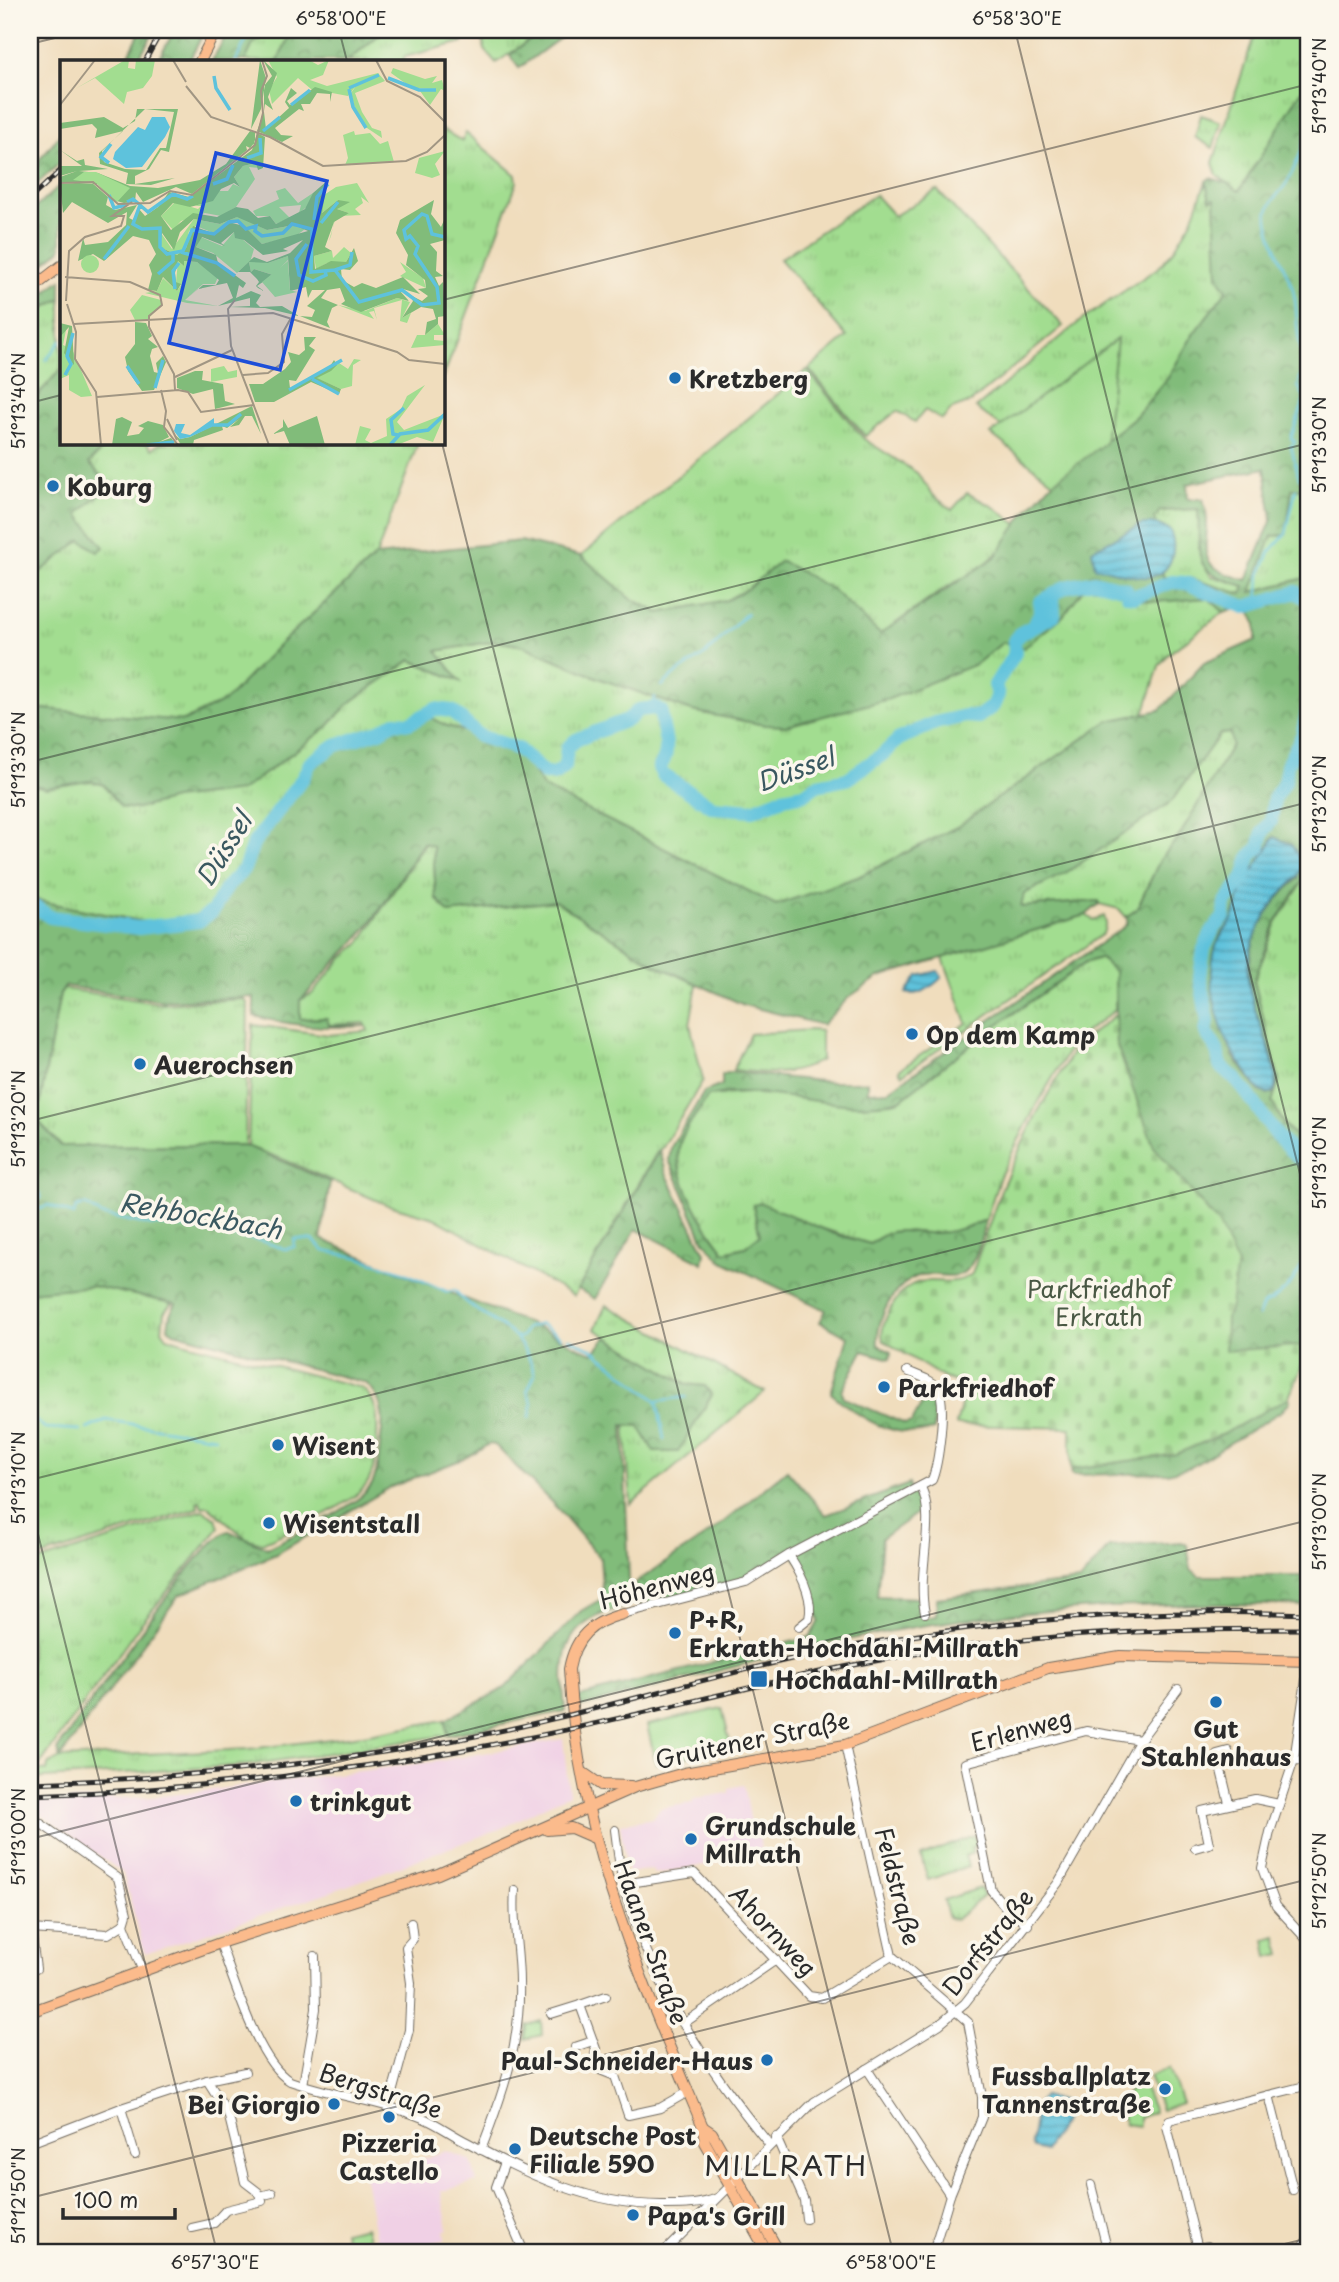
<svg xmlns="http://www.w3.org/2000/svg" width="1339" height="2282" viewBox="0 0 1339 2282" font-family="'Playpen Sans',sans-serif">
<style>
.built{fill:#f0d0e5}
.grass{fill:url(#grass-tufts);stroke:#66845e;stroke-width:2}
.forest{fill:url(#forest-crowns);stroke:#567452;stroke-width:2;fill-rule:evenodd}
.cemetery{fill:url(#cemetery-stones);stroke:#66845e;stroke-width:2}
.green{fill:#a2dd90;stroke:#66845e;stroke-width:2}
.water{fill:url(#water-rules);stroke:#447684;stroke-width:2}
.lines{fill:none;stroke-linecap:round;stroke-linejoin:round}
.stream{stroke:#5ec2dc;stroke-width:2.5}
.river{stroke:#5ec2dc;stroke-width:14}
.minor-casing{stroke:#70695e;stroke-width:10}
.major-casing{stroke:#70695e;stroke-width:12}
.minor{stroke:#fff;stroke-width:8}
.major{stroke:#fbbb8c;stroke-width:10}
.rail-casing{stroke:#2b2b2b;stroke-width:5}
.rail{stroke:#fbf7ec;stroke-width:2.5;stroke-dasharray:8;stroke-linecap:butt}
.ticks{fill:none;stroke:#2b2b2b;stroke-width:2;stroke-opacity:0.45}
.poi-dot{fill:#1f6fb2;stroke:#fbf7ec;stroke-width:2.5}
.labels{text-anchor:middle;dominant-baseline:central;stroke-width:7;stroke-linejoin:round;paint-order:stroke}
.poi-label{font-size:24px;font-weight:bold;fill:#2b2b2b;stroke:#fbf7ec;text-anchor:start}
.park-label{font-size:24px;fill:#495844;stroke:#fbf7ec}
.street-label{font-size:24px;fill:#2b2b2b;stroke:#fbf7ec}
.water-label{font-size:26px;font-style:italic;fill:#3a5860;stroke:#fbf7ec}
.quarter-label{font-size:28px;letter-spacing:2px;fill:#2b2b2b;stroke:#fbf7ec}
.inset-river{fill:none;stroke:#5ec2dc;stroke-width:3.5}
.inset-road{fill:none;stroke:#a19683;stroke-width:2}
.view{fill:#1d4ed8;fill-opacity:0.15;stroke:#1d4ed8;stroke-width:3.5}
.inset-edge{fill:none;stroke:#2b2b2b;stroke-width:3.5}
.neatline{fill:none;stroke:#2b2b2b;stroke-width:2.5}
.ticks-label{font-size:18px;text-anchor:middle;fill:#2b2b2b}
</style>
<defs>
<pattern id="grass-tufts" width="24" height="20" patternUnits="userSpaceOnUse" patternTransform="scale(1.75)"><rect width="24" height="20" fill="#a2dd90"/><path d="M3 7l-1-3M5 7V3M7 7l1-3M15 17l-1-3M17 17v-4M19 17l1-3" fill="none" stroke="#8cbe7c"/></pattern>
<pattern id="forest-crowns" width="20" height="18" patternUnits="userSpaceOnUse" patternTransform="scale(1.75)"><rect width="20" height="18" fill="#81bc7a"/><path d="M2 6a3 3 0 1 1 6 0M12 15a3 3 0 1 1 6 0" fill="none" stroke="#6a9964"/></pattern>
<pattern id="cemetery-stones" width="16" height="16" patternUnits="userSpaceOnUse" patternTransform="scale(1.75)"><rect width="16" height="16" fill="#a2dd90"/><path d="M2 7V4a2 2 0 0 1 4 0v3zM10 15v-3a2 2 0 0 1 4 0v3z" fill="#8cbe7c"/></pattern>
<pattern id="water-rules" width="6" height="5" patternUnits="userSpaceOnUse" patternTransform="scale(1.75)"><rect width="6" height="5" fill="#5ec2dc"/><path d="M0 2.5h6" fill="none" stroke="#4e9eb3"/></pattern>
</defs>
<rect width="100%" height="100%" fill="#fbf7ec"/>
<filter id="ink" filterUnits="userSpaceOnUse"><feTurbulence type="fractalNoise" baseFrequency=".0143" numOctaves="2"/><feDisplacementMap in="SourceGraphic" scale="14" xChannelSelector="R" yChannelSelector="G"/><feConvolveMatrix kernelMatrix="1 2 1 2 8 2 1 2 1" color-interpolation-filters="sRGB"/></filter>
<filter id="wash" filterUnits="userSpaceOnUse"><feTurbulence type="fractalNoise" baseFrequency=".00686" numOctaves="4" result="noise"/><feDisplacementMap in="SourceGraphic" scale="28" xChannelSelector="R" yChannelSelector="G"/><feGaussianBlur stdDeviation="1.57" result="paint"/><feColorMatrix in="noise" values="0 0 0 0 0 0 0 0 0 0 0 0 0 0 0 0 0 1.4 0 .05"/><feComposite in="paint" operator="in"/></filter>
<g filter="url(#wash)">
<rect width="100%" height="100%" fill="#f0ddbd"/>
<g class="built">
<polygon points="563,1739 569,1794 500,1829 341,1888 145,1954 123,1873 31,1807 32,1802 156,1797 440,1761"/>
<polygon points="744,1785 751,1823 757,1823 762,1855 654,1874 653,1869 628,1873 620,1824 653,1818 661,1808 693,1803 693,1799 729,1793 729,1788"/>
<polygon points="447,2151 471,2161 477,2182 441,2191 448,2229 444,2231 445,2240 386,2252 376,2240 365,2177"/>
</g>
<g class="grass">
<polygon points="272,30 292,30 278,61 245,61 254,42"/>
<polygon points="391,30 465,30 460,31 463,42 404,57 404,61 348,61 382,32"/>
<polygon points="480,30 526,30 531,39 496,63 485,50"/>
<polygon points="1256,30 1309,30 1309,79 1239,192 1217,175 1213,163"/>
<polygon points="1201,115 1221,122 1213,148 1195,137"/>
<polygon points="443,130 462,141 466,133 516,175 517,182 443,378"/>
<polygon points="1206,182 1210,200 1215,198 1218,250 1227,290 1194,333 1168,378 1136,416 1105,443 1117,339 1002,427 976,408 1079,322 1159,267 1174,250 1192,220"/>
<polygon points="937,190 1063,326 971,402 952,409 942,420 925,410 915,422 897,411 865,436 809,369 847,337 780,259 875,195 894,216"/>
<polygon points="61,299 61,369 30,404 30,315"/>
<polygon points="807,370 864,439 917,473 934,496 952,510 967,493 994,507 1018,525 1007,543 983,567 945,588 879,635 782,561 747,589 727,600 659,613 630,598 581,556"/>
<polygon points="108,443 147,443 152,449 160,443 418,443 376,556 280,644 226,700 183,721 30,708 30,580 81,539 98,552 77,514 89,463"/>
<polygon points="1309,488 1309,577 1250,592 1272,536 1286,535 1292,489"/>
<polygon points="1198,509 1201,561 1211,576 1245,586 1242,595 1186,577 1163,577 1163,569 1170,562 1170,530 1156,524 1155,518 1160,511"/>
<path d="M1102,585C1136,604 1170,600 1209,598L1224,612L1167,655L1159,666L1144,714L1108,721L957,827L858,877L776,905L544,788L515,746L447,726L424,714L267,822L217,913L144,922L30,899V787L89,781L104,785L121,807L135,809L267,772L327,727L348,704L411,660L460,681L437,651L495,641L524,646L601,679L692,711L765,725L976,664L1003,642L1063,616L1084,588Z"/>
<polygon points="1231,733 1232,745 1180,835 1160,860 1137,909 1126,917 1119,909 1099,904 1098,901 1021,907 1023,894 1067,872 1170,802 1220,734"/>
<polygon points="425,843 433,845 436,898 449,913 555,901 656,965 697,984 690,1024 703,1080 663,1147 657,1152 574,1296 434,1218 385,1204 280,1158 248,1147 253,1025 329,1035 368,1031 365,1023 329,1025 327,1018 300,1019 300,1000 312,994 342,958 359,944"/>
<polygon points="1309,872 1309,1132 1298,1138 1285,1125 1272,1102 1279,1080 1254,981 1277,922"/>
<polygon points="1086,915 1093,920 1104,916 1106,923 1103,934 902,1075 899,1070 967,1023 943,958"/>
<path d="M1100,958L1115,972V1010L1074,1041L1035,1108L1000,1176L986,1220C968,1227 951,1233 932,1233C902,1233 897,1224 870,1244L753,1206L760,1235L745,1247L725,1252C706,1228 670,1175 680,1143C684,1128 700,1110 708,1096L761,1092L861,1105L899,1100L991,1029L1087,962Z"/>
<polygon points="65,989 163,1004 244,999 248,1004 245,1145 61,1146 37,1120 60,993"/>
<path d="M810,1030L821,1031V1060C792,1078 765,1073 733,1070L750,1034Z"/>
<path d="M92,1286L172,1303L164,1313L162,1330L167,1337L182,1342L362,1388C378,1402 378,1417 377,1437C376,1452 375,1472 366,1485C353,1505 286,1532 262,1543L246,1538L208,1506L202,1507L200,1501L197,1502L198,1508L30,1560V1292Z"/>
<polygon points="606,1305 765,1392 631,1504 625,1423 639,1426 654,1451 705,1386 686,1384 595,1329"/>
<polygon points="203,1510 216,1518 219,1528 139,1626 36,1770 47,1771 48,1765 60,1758 249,1749 363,1735 445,1720 448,1735 249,1765 30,1779 30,1564"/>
<polygon points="974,1836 976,1846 971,1848 973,1853 965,1856 968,1866 928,1880 921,1856"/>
<polygon points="980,1888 984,1896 955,1920 948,1917 944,1900"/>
</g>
<g class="forest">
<polygon points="141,30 155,30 137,61 126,61"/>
<polygon points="175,30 205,30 189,61 157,61"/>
<polygon points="229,30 272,30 254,42 245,61 212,61"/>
<polygon points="292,30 391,30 382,32 348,61 278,61"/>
<polygon points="526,30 565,30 567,33 519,68 509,55 531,39"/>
<path d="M1309,79V488L1292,489L1286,535L1272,536L1251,592L1309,577V872L1276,922L1254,981L1279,1080L1272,1102L1284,1125L1298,1138L1309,1132L1302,1140L1309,1152V1345L1225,1351L1226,1317L1231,1306L1219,1225L1154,1147L1117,1046L1115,972L1100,958L1087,962L991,1029L900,1100C840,1117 773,1083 708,1096C700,1110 684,1128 680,1143C670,1175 706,1228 725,1252L745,1247L760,1235L753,1205L759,1202L835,1234L870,1244C897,1224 902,1233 932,1233C951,1233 968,1227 986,1220C981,1236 978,1260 965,1271C954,1281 937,1272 922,1275C894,1282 876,1318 878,1345L891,1352L890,1359L863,1351L842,1391L844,1398L905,1424L912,1422L925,1398L921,1393L928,1385L935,1394L934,1430C893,1440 861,1419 831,1393L848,1337L820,1322L826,1310L722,1261L704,1241L669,1160L671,1147L704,1092L722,1085V1075L730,1072L831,1082H868V1092L888,1091L1124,927L1128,922L1126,917L1137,909L1160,860L1180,835L1232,745L1230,733L1220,734L1171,802L1067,872L1024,894L1021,907L1099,901V904L1086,915L879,977L849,997L822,1025L744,1005L656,965L555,901L449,913L436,898L433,846L423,843C397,882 374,925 340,957C325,971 316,987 300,1000V1019L327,1018L329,1025L366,1026C325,1029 293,1026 254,1016V997L164,1001L66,986L60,993L37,1120L61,1146L245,1145L330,1182L321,1239C392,1270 463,1298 535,1326C555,1334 572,1347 593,1353L607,1337L686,1384L705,1386L712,1395L678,1452H654L639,1426L623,1425L630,1605C564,1622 559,1647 565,1711L448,1735L445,1720L505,1688L581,1611L603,1598L600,1558L560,1511L495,1445L489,1444L463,1459L391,1487L276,1554L179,1595L60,1758L57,1750C80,1718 203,1535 229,1531L267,1548C290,1536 361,1506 372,1484C379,1470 379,1452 381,1437C385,1415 382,1399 366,1383L174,1332L168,1328L170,1314L176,1304L92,1286L30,1292V899L144,922L217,913L267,822L331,744L424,714L447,726L516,746L544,788L776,905L858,877L957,827L1108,721L1160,710L1204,663L1256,640V623L1247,604L1224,612L1208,598C1189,599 1167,603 1148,601C1124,598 1108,585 1084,588L1063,616L1024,648L1003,642L976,664L889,699L786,726L765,725L692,711L601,679L524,646L495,641L437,651L460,681L411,660L348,704L327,727L241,791L174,799L136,809L121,807L104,785L89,781L46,788L30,784V708L184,721L226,700L280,644L376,556L521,541L581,556L630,598L659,613L727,600L747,589L781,561L833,590L880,634L995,557L1026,511L1053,482L1136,416L1168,378L1194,333L1227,290L1218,277L1215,199L1210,200L1206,182L1210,178L1227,183L1239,191ZM1265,468L1272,519L1247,580C1181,564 1218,544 1203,499H1188L1187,484ZM1198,509C1201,563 1189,569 1245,586L1242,594L1186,577H1163V569L1155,575L1096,567L1093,550L1142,524H1156L1155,518L1160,511ZM1274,837L1299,878C1222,945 1251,1001 1277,1084L1274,1092L1268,1094L1259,1091L1233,1056L1214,987L1215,949L1221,934L1232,921L1241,893Z"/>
<polygon points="61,133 61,162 30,190 30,171"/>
<polygon points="61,184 61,250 30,274 30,213"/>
<polygon points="61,280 61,299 30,315 30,303"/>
<polygon points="61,369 61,443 108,443 89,463 110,485 78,514 104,547 98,552 81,540 30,580 30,404"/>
<polygon points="660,1150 666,1173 705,1253 703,1263 636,1229 595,1299 578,1289"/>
<polygon points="1289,1397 1290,1401 1283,1410 1191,1467 1167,1473 1072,1475 1071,1469 1176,1454 1225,1433"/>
<path d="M787,1470L826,1515L909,1484L920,1511L882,1538L877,1596L918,1598L922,1618L936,1616L937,1598L1080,1581L1109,1547L1182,1542L1187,1545L1191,1569L1199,1576H1309V1606C1205,1602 1100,1605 996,1616C855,1630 717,1672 581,1707L579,1697L810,1637L819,1621L802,1567L789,1549L761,1570L731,1583L641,1605L636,1600L635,1583L714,1530Z"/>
</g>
<path class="cemetery" d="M1115,1015L1117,1046L1154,1147L1219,1225L1237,1263L1231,1306L1226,1317L1225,1351L1309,1345V1349L1289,1397L1225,1433L1176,1454L1071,1469V1428L956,1425L966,1385L944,1378L883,1340C881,1332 884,1322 888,1314C916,1257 942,1296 972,1274L1002,1187L1036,1115L1076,1046Z"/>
<g class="green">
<polygon points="1117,339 1105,443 1053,482 991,434"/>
<polygon points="722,1708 731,1747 656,1764 647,1725"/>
<polygon points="1276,1936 1281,1954 1268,1957 1265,1939"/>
<polygon points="541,2021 542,2035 525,2039 527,2025"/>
<polygon points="1169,2068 1182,2103 1161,2110 1149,2076"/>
<polygon points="1140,2077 1154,2112 1139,2118 1139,2126 1125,2124 1117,2106"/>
<polygon points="366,2227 369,2238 346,2243 344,2232"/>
</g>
<g class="water">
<path d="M1142,524H1156L1170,530C1178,549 1172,576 1146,577C1130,578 1111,569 1095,567L1092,550Z"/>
<path d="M1274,837L1291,844L1304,864C1299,879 1292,882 1282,893C1265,912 1250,941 1248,966C1244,1006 1284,1061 1274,1092C1257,1098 1253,1079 1244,1068C1220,1039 1204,984 1216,946C1220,935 1228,928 1233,918C1237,910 1237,901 1241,893C1249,874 1264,855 1274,837Z"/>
<path d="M938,971L942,977C932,987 919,997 906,993L918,976Z"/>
<polygon points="1044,2096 1067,2103 1071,2108 1045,2151 1033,2148 1031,2143 1038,2102"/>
</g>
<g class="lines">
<g class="stream">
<polyline points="236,61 247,38 261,30"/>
<polyline points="46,360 61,341"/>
<path d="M1299,478L1291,446L1295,442L1291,438L1305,398L1298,386L1306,360C1292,337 1301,306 1290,281C1284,267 1264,224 1268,211C1272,197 1283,191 1289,179C1297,163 1306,142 1309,124"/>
<polyline points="1258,604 1260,575 1270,552 1286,534 1296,489"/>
<polyline points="662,686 675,674 707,653 747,613"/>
<polyline points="651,707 655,697"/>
<path d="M30,1193H40L41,1198L35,1199V1206L41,1209L48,1205L74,1215L76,1207L85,1205L101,1215L149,1225L175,1226L258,1240L285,1249L294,1247L295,1239L313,1240L324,1251L357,1257L403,1272L448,1292L455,1290C468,1308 499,1323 517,1338L522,1337L526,1328L541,1324L561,1337"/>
<path d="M1258,1317L1263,1305C1286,1295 1304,1270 1309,1246"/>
<polyline points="568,1338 592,1349 657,1401 686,1397"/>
<polyline points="517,1339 529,1358 535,1375 527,1391 532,1403 530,1418"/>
<polyline points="657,1401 664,1439"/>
<polyline points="30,1416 45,1428 80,1430"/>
<polyline points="87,1429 106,1420 215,1437"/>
</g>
<g class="river">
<polyline points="1034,625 1040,613 1040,602 1053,595"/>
<path d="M1309,705L1302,736L1287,765L1285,782L1274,798L1271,821L1263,832L1259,848L1250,856L1244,878L1225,903L1224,917L1213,930L1204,949L1200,976L1208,1021L1206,1032L1217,1050L1220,1066C1257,1092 1268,1141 1309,1164"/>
<polyline points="1309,781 1309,790"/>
<path d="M30,908H37L50,917L139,928L199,921L213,911L225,889L244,869L253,844L303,778L310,763L334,746L380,731L395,722L410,723L435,709L452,711L479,736L518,749L544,773L556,774L565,766L567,748L576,740L629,719L638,710L656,708L661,711C661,734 674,748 659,768L663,775L713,807L753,810L783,798L804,794L817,785L847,779L882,755L899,739L935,723L965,716L978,717L993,706L998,695L995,685L1015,653L1014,641L1019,634L1054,615L1053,595L1065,587L1094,581L1126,589L1128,595L1135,596L1172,582L1186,583L1245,607L1296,592L1309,600"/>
</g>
</g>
</g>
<g filter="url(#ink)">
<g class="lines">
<g class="minor-casing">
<g id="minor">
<path d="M921,1487C937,1519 916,1573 925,1613"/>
<path d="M789,1555C800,1572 814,1598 809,1619L799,1627"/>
<path d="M623,1614L746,1582L789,1555L932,1480C938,1465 948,1400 937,1387C931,1379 916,1375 907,1371"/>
<polyline points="1309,1660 1294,1760 1270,1832 1262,1868 1276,1906 1309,1942"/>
<polyline points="845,1745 892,1956 968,2022 982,2097 982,2117 950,2195 933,2252"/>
<polyline points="1228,1751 1217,1754 1229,1803"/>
<polyline points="1294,1760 1309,1761"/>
<polyline points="30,1816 118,1878 127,1914 124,1924 143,1972"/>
<path d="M615,1830C618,1853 620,1877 627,1899C656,1990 709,2071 769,2144"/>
<polyline points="1195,1848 1209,1844 1202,1811 1255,1799 1279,1804"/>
<polyline points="623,1884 694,1873 809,1996 822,1998 892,1956"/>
<polyline points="1028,1925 1006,1908 991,1890 965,1763 1086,1731 1140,1740"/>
<path d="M220,1943C234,1980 258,2063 290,2081C334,2096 381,2101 423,2118C438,2124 451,2134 465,2141C528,2175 592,2206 665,2205C683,2205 701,2205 717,2198"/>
<polyline points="36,1969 31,1929 108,1934 124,1924"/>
<polyline points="606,1996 580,2005 596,2049 595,2055 600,2070 615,2076 628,2115 660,2108 688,2092"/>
<polyline points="551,2014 580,2005"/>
<polyline points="683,2024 776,1960"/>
<polyline points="575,2047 593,2041"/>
<polyline points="867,2069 950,2195"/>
<polyline points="303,2085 316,2009 315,1956"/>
<polyline points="1269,2095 1293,2190"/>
<polyline points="121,2108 135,2155"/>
<polyline points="388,2108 409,2030 411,1983 406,1947 413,1939 411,1923"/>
<polyline points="776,2137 804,2200 806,2219"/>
<polyline points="30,2143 121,2108 207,2080 245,2072"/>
<path d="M481,2150C503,2094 521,2043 519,1982C519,1951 512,1922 515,1890"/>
<polyline points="505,2162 496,2187 524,2252"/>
<polyline points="1091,2185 1108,2252"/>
<polyline points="260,2196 272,2193"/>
<polyline points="192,2228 214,2223 226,2210 262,2201 258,2192 245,2182 228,2113 207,2080"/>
<polyline points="1198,2249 1167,2126 1169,2120 1309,2085"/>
<polyline points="664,2252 814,2102 940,2024 965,2003 1058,1883 1140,1740 1178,1689"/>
<polyline points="1182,2252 1207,2246 1209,2252"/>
<polyline points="1298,2252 1309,2238"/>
</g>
</g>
<g class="major-casing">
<g id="major">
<polyline points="200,61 216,30"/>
<polyline points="30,290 61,266"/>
<path d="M623,1614C591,1622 575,1637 569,1669C578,1838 639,1974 703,2127L705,2142L767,2252"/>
<polyline points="582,1772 601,1785 631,1786"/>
<polyline points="547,1830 571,1828 594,1838"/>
<polyline points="30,2012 220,1943 438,1874 635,1787 684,1773 845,1745 1048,1668 1120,1656 1309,1661"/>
<polyline points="703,2127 712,2133 779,2252"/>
</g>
</g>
<use href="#minor" class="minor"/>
<use href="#major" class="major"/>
<g class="rail-casing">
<g id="rail">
<polyline points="145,61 162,30"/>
<polyline points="30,199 61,170"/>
<path d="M30,1783C170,1779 312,1766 450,1741C570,1719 686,1682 805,1656C970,1620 1140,1608 1309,1614"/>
<path d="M30,1795C196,1790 363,1771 527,1738C661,1712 792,1673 927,1652C1054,1632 1181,1629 1309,1629"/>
</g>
</g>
<use href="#rail" class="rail"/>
</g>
</g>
<path class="ticks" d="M339,30L347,61M1015,30L1309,1210M30,44L88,30M443,300L1309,84M30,403L61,395M442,443L893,2252M30,762L1309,443M30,1121L1309,802M30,1480L1309,1161M30,1502L217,2252M30,1839L1309,1520M30,2198L1309,1879M1251,2252L1309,2238"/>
<g class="poi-dot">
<circle cx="675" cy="378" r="7"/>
<circle cx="53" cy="486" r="7"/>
<circle cx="912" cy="1034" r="7"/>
<circle cx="140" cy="1064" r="7"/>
<circle cx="884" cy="1387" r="7"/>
<circle cx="278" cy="1445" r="7"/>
<circle cx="269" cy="1523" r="7"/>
<circle cx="675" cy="1633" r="7"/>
<rect x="750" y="1670" width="18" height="18" rx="3.5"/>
<circle cx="1216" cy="1702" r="7"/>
<circle cx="296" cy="1801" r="7"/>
<circle cx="691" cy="1839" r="7"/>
<circle cx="767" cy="2060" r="7"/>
<circle cx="1165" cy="2089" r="7"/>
<circle cx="334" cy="2104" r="7"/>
<circle cx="389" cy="2117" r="7"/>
<circle cx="515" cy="2149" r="7"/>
<circle cx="633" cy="2215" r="7"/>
</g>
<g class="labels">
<g class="poi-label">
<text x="689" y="378">Kretzberg</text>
<text x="67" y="486">Koburg</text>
<text x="926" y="1034">Op dem Kamp</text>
<text x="154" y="1064">Auerochsen</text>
<text x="898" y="1387">Parkfriedhof</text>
<text x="292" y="1445">Wisent</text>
<text x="283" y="1523">Wisentstall</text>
<text x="689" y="1619">P+R,<tspan x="689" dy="28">Erkrath-Hochdahl-Millrath</tspan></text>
<text x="775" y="1679">Hochdahl-Millrath</text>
<text x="1216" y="1728" text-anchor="middle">Gut<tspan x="1216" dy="28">Stahlenhaus</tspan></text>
<text x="310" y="1801">trinkgut</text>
<text x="705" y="1825">Grundschule<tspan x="705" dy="28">Millrath</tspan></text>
<text x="753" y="2060" text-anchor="end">Paul-Schneider-Haus</text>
<text x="1151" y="2075" text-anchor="end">Fussballplatz<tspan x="1151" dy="28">Tannenstraße</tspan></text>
<text x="320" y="2104" text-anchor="end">Bei Giorgio</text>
<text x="529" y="2135">Deutsche Post<tspan x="529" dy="28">Filiale 590</tspan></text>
<text x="389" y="2142" text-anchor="middle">Pizzeria<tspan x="389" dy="28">Castello</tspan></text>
<text x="647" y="2215">Papa's Grill</text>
</g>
<g class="park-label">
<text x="1099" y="1288">Parkfriedhof<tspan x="1099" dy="28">Erkrath</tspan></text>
</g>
<g class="street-label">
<text transform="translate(657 1585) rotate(-15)">Höhenweg</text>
<text transform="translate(1021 1729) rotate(-15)">Erlenweg</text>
<text transform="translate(752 1739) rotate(-12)">Gruitener Straße</text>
<text transform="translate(899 1886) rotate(76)">Feldstraße</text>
<text transform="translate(774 1930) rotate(47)">Ahornweg</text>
<text transform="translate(652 1942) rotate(70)">Haaner Straße</text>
<text transform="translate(987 1942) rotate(-51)">Dorfstraße</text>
<text transform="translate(381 2090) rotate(18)">Bergstraße</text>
</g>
<g class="water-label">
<text transform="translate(795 769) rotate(-20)">Düssel</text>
<text transform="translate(223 849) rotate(-58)">Düssel</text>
<text transform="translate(201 1215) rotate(10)">Rehbockbach</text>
</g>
<g class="quarter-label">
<text x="786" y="2164">MILLRATH</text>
</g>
</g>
<g transform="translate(60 60)">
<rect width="385" height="385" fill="#f0ddbd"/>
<path d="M65,0H69L68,8L75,9L76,0H95L92,16L83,28L67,32L64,44L35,18L15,29ZM208,0H249L258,5L269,0L263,15L250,20L267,26L318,13L325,21L295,33L302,52L312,68L321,71L322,78L304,66L295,49L291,33L298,23L288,36L251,29L238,18L212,44L209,30L217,17ZM333,8L365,19L377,16L372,23L382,20L385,31L381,29L370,45L360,31L377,29L352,28L331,13ZM294,71L295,75L310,73L320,84L328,81L334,102L285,105L288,98L283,75ZM385,91L375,104L380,115L372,118L355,113L359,98ZM196,103L200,108L189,107L195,119L176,147L161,156L145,153L121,161L113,170L101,156L115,142L138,149L141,146H135L152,140L158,131H168L173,124L180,127L174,117L183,106ZM297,123L309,143L301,137L303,143L295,149L301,155L279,156L274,162L271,176L269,181L275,160L279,155L289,153L277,149L278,140L262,153L261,137L276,127ZM225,128L238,143L253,133L252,143L239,153L241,145L219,147L230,158L216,164L210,156H196L193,151L219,139L216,131ZM179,156L207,170L234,165L245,169L236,176L202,184L177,161L156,174L136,166L129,171L125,189L117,195L100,187L101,173L112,189L134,159L160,164ZM174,172L194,189L191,199L208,203L228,196V200L213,215L194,209L191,212L189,202L177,213L153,193L136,187L141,177L162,186ZM284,187L291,193L286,202L267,203L256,209L254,196L272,191L273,198ZM118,201L124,206L123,201L137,202L158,217L155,224H143L125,240L158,246L127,243L85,233L97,231L103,218L117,231L121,225L116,222ZM340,202L363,218L366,228L340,216L346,212ZM337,238L350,242L342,258L351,253L347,263L340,261L342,240L314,248L317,260L314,251L309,252L314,259L278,245L305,251ZM378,264L385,275H374V280L385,281V285L351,288L357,275H365ZM7,265L3,285L12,289L32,336L21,337L9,330V315L0,319V277ZM294,299L301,300L293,305L292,326L281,329L256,318L279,303L288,309Z" fill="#a2dd90"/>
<path d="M200,0L206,18L201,49L191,69ZM203,0L217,13L208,37L213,50L205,44L204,51V26L212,16ZM255,27L272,32L270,42V34L257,33L250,44H241L244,51L239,49L215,68L221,75L233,76L222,82L197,71L204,52L206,69L229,48L225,42L231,28L237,33L227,41L230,45ZM77,49H118L109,92L101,90L89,109L75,116V124L115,118L91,125L66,124L68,113L40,104L39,93L63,71L35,78L37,69L32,64L0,69V63L44,57L63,68L75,61ZM85,49L114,52L106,88H100L86,110L65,109L44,102L42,91ZM190,71L195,72V82L190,88L186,86L187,90L132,134L116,127L83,142L76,132L75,142L64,143L53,140L38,124L0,122V117L17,111L0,116V106H22L0,90L17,101L24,99L25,105L48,109L19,111L38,113L70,126L98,128L140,120L166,104ZM197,73L205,77L203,108L198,110L196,103L183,106L174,117L180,127L174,123L161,129L153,141L130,147L113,143L101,156L111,170L133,153L157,157L176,147L188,149L198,158L210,156L216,164L245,149L253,133L267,121L262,153L278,140L290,142L277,149L289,153L274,162L265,187L272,191L254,196L255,209L271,201L286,202L294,188L298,201L290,210L281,209L282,220L294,227L302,223L316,228L343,217L360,234L343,229L340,231L349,241L337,238L301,252L281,244L285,241L280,228L267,230L261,238L278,245L272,248L267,262L270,268L240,256L252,257L255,250L247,246L265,230H252L248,238L246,227L230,231L228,196L208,203L189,202L191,212L194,209L213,215L197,226L204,231L198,228L196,226L199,222L197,219L190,212H178L194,197L207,202L230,193L243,180L223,189L228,191L203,195L184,180L175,178L174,172L161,183L165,186L142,177L136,187L156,195L158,203L186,223L183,228L179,225L176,238L191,231L201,235L196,243L200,247L222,246L239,256L205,248L169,247L190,246V238L158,246L173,238L167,223L138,229L125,240L143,225H156L159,220L137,202L124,201V206L118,201L115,213L116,222L121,224L117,231L103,217L97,231L88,230L92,214L89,205L96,194L89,180L73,176L44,201L33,194L18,201L23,178L25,185L48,182L66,165L67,152L48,163L12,142L3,153L0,124L31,122L48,137L46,145L55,150L77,145L69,158L73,160L79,149L85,156L98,147L109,132L129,137L192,90ZM177,157L207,170L234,165L248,171L202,184L184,166L168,162L155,174L133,166L126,188L117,195L100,187L102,173L114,190L120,172L134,159L160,164ZM374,140L371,154L381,167L385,158V180L370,184L377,192L376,211L383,216L375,217L379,226L383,222L385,256L378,257V264L365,275L367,262L376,259L373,249L361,247L342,258L353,241L350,235L362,241L368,236L358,229L366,228L365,220L346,205L348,195L336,173L340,160ZM75,262L86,263L92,276L88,279L98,287L92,289L90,296L94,312L98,313L96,303L103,296L106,302L94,330L82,331L68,311L65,297L75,284ZM0,263L12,266L14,305L4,293L9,267L0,277ZM244,277H256L249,286L255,290L236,321L229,320L230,328L269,308L274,300L277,305L271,311L257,318L281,329L279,334L251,322L214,342H195L189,324H203L225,309L231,302L228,292L239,295L245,290ZM135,311H143L142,320L163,324L165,341L175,344L155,349L153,329L133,334L117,328V318ZM192,346L201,374L192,356H185L179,365L170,367L179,359L167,368L162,366L163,370L134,380L133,385H121L115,375L120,379L130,377ZM257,356L265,385H230L224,371L213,374L223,367V359L228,368ZM62,357L72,362L67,376L79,374L84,368L78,366L88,361L103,365L109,377L99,382L111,378L115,383L52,385L56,359Z" fill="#81bc7a" fill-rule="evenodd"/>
<path d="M21 204a9 9 0 1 1 18 0a9 9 0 1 1-18 0ZM228,201L230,230L237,232L215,237L202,222Z" fill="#a2dd90"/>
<path d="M24,112H36L70,128L57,142L36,123L13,120ZM82,235L101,240V245L87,260H75L70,250ZM164,306L168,312L177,310V317L151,322V309ZM365,325L337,362L344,370L385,354L373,382L357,377L337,385H295L300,366L311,369L305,380L311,383L327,376L326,359L341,349L347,336Z" fill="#a2dd90"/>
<path d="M92,57H105L110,67L105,77L82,107L66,108L53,99L55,92L78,67L85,70ZM154,358V366L130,377L120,379L114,371L116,364H125L121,373L130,375Z" fill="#5ec2dc"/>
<path class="inset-river" d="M154,16L156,28L170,50M328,18L359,30H376M289,28L319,15M289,29L293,47L306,68M231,45L250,30M203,71L220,57M187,98L201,93L200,78M49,103L41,97L51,84M153,124L167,119L173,105M49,135L54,148L66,145M67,142L73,139L80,145L73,164L82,169L100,168V187L107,194L123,191L132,170L154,174L169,162L178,161L186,169L196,166L195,171L202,176L223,173L232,164L252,169L251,212L275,210L299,242L342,230L362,245L379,243L377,227L355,194L358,186L350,176L346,179L344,170L362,154L367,156L372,174L385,177M81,146L88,152L113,134L127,139L133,136M254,160L257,137L268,124M261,163L278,142M247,184L236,199L239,215L253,221L266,215L265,211M121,192L157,203L175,216M44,199L69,166M275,210L290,205L292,192M98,214L113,201V194M115,229L113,211L119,203M67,306L79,324M5,315L11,304L7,296L13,273M252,319L279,334M95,328L103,300M229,330L282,300M153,365H168L181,354M338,375L333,374L331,360L344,348M87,385L114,382M330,385L340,374L368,370L385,354"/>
<path class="inset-road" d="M113,0L126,22M316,0L327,21L360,37L385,62M126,26L151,57L210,77L263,106L346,101L367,92L385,75M0,45L35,0M0,123L33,122L58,144L90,143L110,131L132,135L195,85L203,53L201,31L207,16L202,0M5,217L70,222L100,235L102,245L89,256V267L114,314L115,330M175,240L168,249L171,286L209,385M6,241L9,191L25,177L61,166L64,156H52L72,142M7,244L16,272L15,299L36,332L41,385M14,264L213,253L337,292L349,300L385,304M183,315L208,313L224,302L222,274L231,258M115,317L172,290M101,330L106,351L104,367L118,385M37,337L118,330L128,332L141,352L194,345M107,359L117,380"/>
<path class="view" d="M156,93L267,121L220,310L109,283Z"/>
<rect width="385" height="385" class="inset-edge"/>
</g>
<rect width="1339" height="2282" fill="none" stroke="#fbf7ec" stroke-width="77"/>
<path d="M63 2208v10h112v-10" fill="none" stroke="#2b2b2b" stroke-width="3.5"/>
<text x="74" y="2208" font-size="21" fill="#2b2b2b" stroke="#fbf7ec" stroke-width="5" paint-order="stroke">100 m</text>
<rect x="38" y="38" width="1262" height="2206" class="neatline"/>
<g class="ticks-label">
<text x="341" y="25">6°58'00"E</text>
<text x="1017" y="25">6°58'30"E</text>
<text transform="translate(1320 86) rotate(-90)" y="6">51°13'40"N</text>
<text transform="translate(19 401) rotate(-90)" y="6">51°13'40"N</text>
<text transform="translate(1320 445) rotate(-90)" y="6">51°13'30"N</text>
<text transform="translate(19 760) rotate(-90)" y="6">51°13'30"N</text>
<text transform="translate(1320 804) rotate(-90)" y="6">51°13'20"N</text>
<text transform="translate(19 1119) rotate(-90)" y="6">51°13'20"N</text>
<text transform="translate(1320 1163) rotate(-90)" y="6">51°13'10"N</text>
<text transform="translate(19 1478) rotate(-90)" y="6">51°13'10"N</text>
<text transform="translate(1320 1522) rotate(-90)" y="6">51°13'00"N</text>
<text transform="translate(19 1837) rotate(-90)" y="6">51°13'00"N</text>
<text transform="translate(1320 1881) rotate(-90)" y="6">51°12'50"N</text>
<text transform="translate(19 2196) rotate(-90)" y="6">51°12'50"N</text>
<text x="215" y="2269">6°57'30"E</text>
<text x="891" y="2269">6°58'00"E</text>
</g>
</svg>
